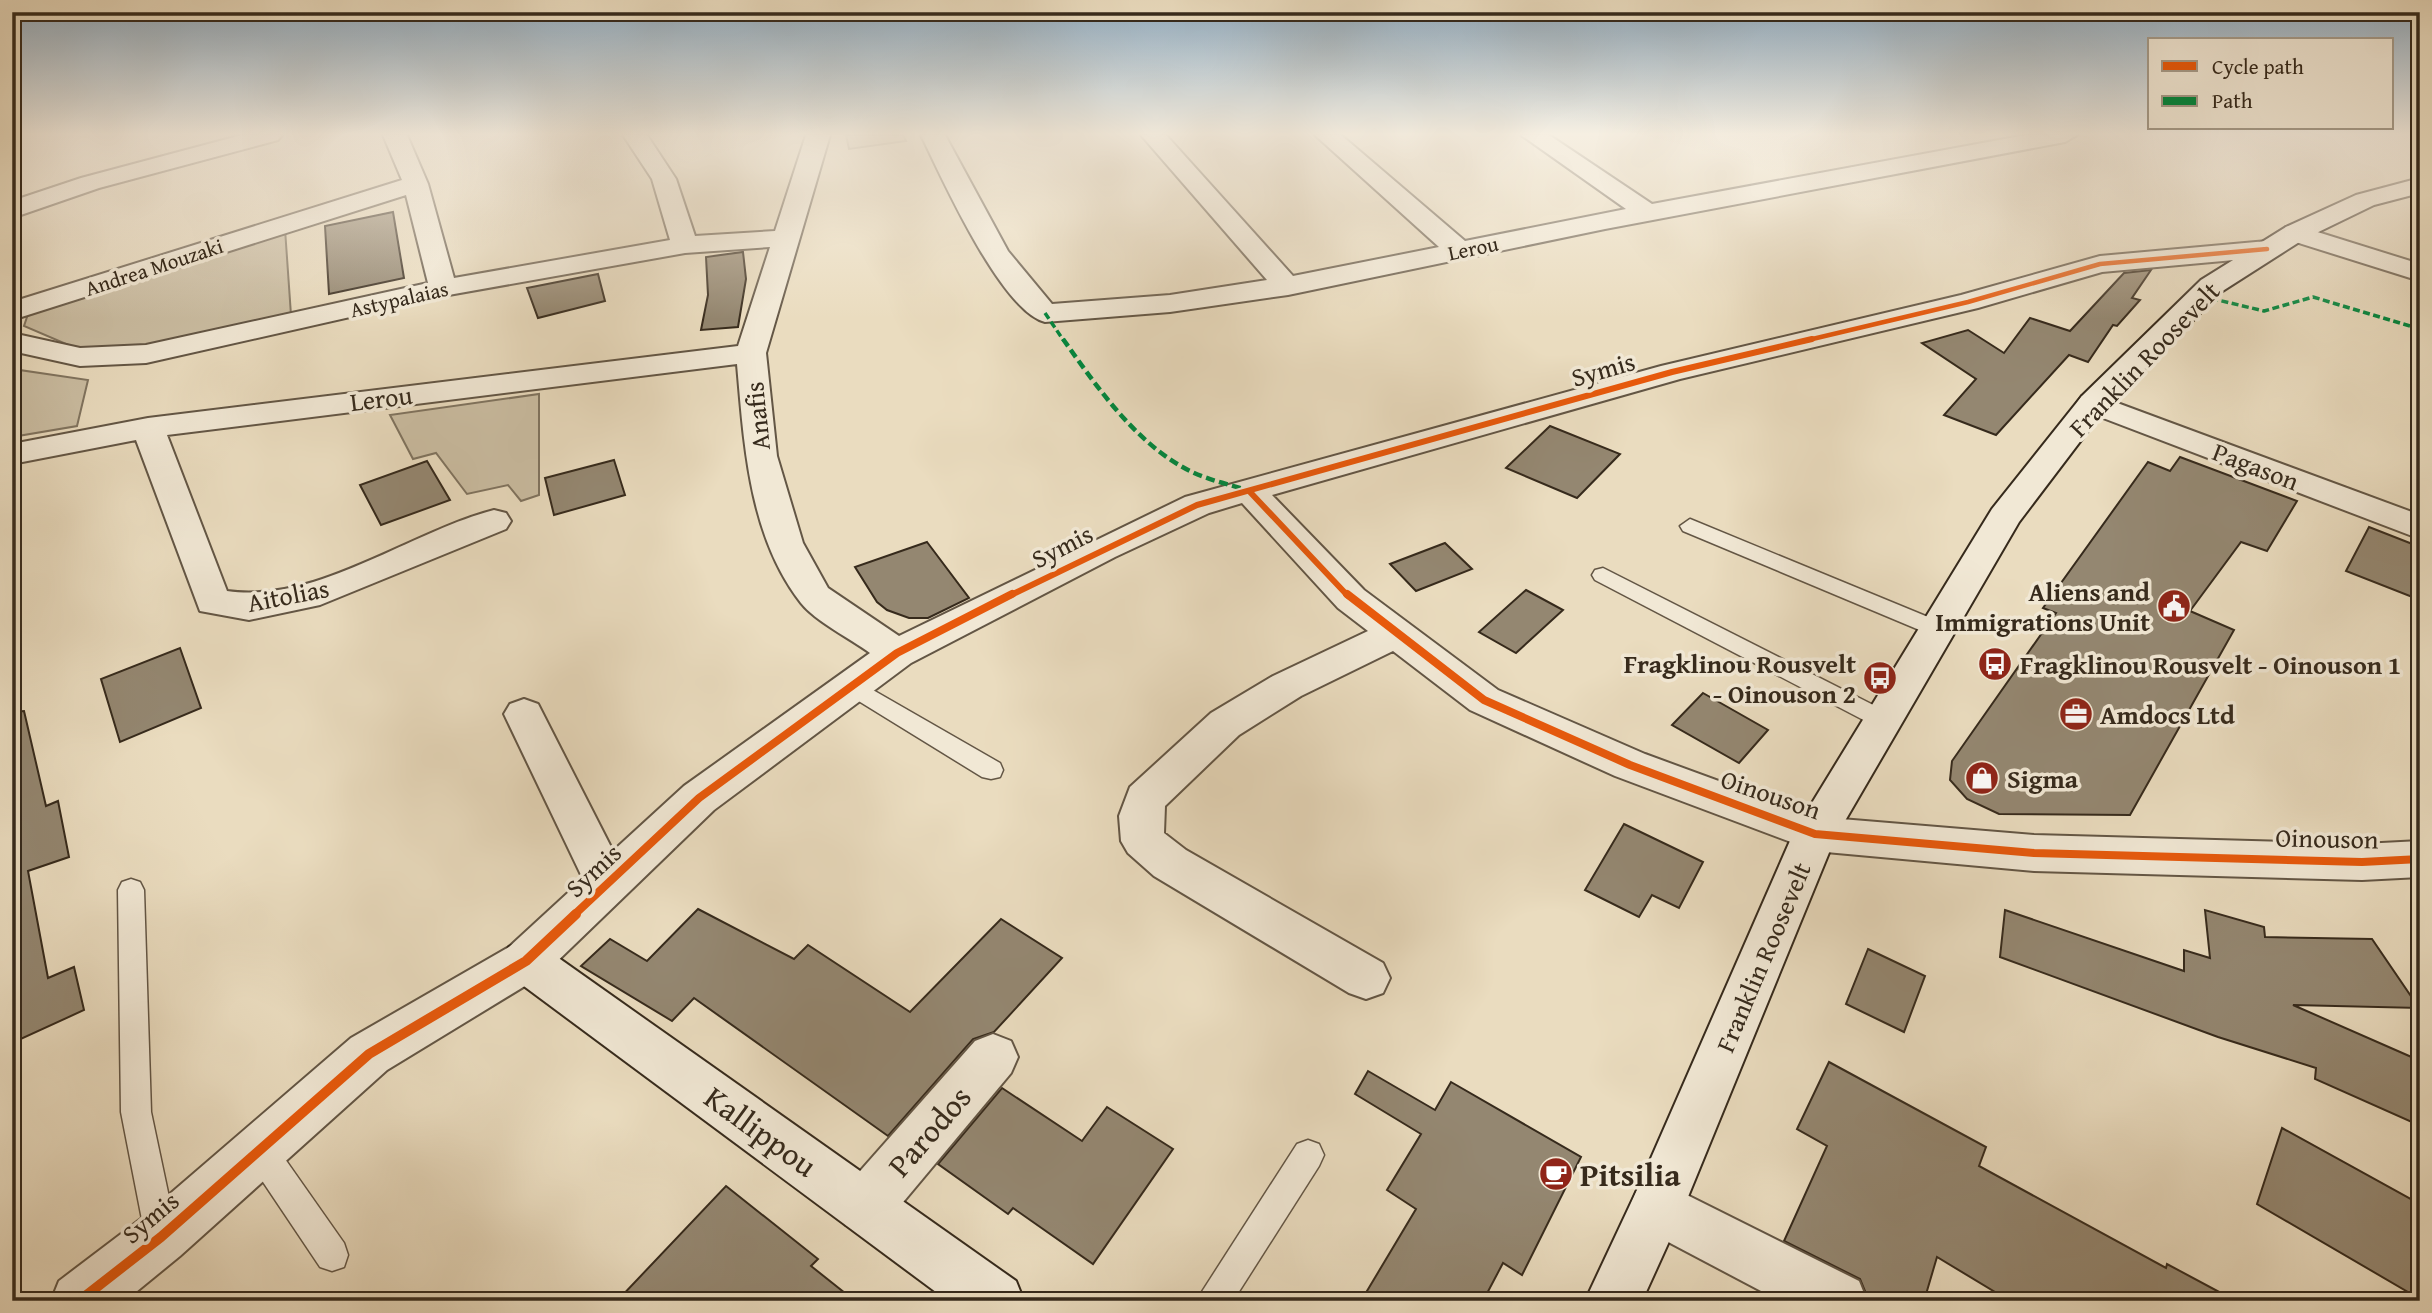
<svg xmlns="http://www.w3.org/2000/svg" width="2432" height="1313" viewBox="0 0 2432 1313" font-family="'Gentium Book Plus',serif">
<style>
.green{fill:#cbbea3;stroke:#807460;stroke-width:2}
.building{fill:#948771;stroke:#362a1c;stroke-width:2}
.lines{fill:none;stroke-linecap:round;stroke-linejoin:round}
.lane-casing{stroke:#635645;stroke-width:3}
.street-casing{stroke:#635645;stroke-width:4}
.secondary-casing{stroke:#362a1c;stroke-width:4}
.lane{fill:#f1e8d5;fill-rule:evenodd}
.street{fill:#f1e8d5;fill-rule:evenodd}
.secondary{fill:#f1e8d5;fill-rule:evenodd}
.quiet-far1{stroke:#00873e;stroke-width:3.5;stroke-dasharray:7 3.5;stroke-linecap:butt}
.quiet{stroke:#00873e;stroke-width:4.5;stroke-dasharray:9 4.5;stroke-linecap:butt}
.cycleway-far3-casing{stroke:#f1e8d5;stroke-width:7}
.cycleway-far2-casing{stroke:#f1e8d5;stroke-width:10}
.cycleway-far1-casing{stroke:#f1e8d5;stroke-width:12}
.cycleway-casing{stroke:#f1e8d5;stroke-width:14}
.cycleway-far3{stroke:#e8590c;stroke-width:4.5}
.cycleway-far2{stroke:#e8590c;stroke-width:6}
.cycleway-far1{stroke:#e8590c;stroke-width:8}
.cycleway{stroke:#e8590c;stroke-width:10}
.labels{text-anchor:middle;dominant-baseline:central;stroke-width:7;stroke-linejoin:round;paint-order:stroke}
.far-street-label{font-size:21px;fill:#362a1c;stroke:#f1e8d5}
.street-label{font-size:26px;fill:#362a1c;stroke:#f1e8d5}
.poi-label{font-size:26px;font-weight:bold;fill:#362a1c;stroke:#f1e8d5;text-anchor:start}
.near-street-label{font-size:32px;fill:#362a1c;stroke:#f1e8d5}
.near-poi-label{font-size:32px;font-weight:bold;fill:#362a1c;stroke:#f1e8d5;text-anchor:start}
</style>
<rect width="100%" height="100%" fill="#eadcbf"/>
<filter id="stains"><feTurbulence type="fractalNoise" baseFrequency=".00286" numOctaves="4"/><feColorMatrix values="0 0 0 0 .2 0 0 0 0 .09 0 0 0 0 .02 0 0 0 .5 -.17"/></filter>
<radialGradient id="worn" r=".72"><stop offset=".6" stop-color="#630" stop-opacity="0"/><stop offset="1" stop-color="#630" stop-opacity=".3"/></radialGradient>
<g class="green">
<polygon points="846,135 903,135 906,141 849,149"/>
<polygon points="285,229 291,315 151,347 73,347 24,326 28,314"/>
<polygon points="12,360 19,362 20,370 88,380 77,426 12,437"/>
<polygon points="539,394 539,495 521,501 508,485 467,494 436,453 413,459 390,415"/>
</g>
<g class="building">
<polygon points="393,212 404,278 329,294 325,226"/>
<polygon points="743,252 746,279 738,327 701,330 708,295 706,257"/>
<polygon points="2151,270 2132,298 2140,300 2117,326 2113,325 2088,362 2069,355 1996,435 1944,415 1976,379 1922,343 1968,330 2004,353 2030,318 2070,331 2124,273"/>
<polygon points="598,274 605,301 538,318 527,288"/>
<polygon points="1550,426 1620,454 1577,498 1506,468"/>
<polygon points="2180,457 2297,501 2267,551 2241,542 2190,611 2234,630 2130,815 1999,814 1967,799 1950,780 1952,761 2056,613 2043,608 2148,462 2170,471"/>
<polygon points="614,460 625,495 554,515 545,478"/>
<polygon points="427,461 450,500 381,525 360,485"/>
<polygon points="2369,527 2420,547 2420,600 2346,571"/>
<polygon points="927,542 969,598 928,618 909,618 887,610 877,602 855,567"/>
<polygon points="1445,543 1472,569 1416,591 1390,564"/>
<polygon points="1526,590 1563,610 1516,653 1479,632"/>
<polygon points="180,648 201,708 120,742 101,679"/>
<polygon points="1703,693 1768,730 1739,763 1672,725"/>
<polygon points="24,711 46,806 58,801 69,857 28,871 48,978 74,967 84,1010 12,1043 12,712"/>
<polygon points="1624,824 1703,862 1679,908 1652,895 1639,917 1585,890"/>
<polygon points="698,909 794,959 808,945 910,1012 1001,919 1062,958 994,1032 973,1039 888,1136 694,998 672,1021 581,966 610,939 647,961"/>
<polygon points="2005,910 2184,971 2184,950 2210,958 2205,910 2264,927 2265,937 2372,939 2419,1008 2293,1005 2416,1059 2414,1123 2315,1079 2316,1068 2218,1037 2000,957"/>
<polygon points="1868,949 1925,976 1904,1032 1846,1004"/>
<polygon points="1829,1062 1986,1147 1979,1166 2166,1268 2167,1264 2236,1301 2010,1301 1937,1257 1924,1301 1869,1301 1860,1279 1784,1241 1827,1146 1797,1129"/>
<polygon points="1368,1071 1435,1110 1451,1082 1581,1157 1522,1275 1503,1263 1483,1301 1361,1301 1416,1209 1387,1190 1421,1134 1355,1094"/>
<polygon points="1002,1088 1082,1141 1107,1107 1173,1149 1093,1264 1013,1208 1008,1214 938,1164"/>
<polygon points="2282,1128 2420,1204 2420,1299 2257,1204"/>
<polygon points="726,1186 818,1259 811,1266 855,1301 617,1301"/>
</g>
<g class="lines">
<g class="lane-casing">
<g id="lane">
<polygon points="1690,519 1945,624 1948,629 1945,634 1929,634 1683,531 1680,526"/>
<polygon points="1603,568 1891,714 1895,720 1891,726 1883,729 1875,726 1595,580 1592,575 1595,570"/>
<polygon points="852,678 1000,763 1003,770 1000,777 991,779 982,777 844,692 840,686 844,680"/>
<polygon points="131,879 140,882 144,890 151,1112 177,1235 173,1247 161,1251 149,1247 145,1235 121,1112 118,890 122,882"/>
<polygon points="260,1135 271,1139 344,1243 348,1255 344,1267 332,1271 320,1267 249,1161 244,1150 249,1139"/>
<polygon points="1308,1140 1319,1144 1324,1155 1319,1166 1233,1301 1196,1301 1297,1144"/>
</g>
</g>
<g class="street-casing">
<g id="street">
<polygon points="242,135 282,135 278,140 99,188 12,218 12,201 81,178"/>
<path d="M383,135H407L428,184L454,278L670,240L652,179L623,135H647L676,179L695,236L775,231L806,135H830L766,353L777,456L803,543L828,588L899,636L1185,497L1661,366L1961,295L2100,256L2267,241L2276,243L2280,249L2276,255L2267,257L2102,272L1978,308L1680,379L1272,495L1364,590L1498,690L1645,754L1817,817L2034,835L2362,844L2420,841V877L2362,880L2034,871L1815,851L1615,776L1470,710L1393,651L1301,696L1239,735L1165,806L1164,833L1186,850L1383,963L1390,978L1383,993L1366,999L1349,993L1154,876L1128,853L1121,841L1119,816L1130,787L1211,713L1273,676L1368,631L1338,608L1242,503L1209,513L1115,557L911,663L714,810L543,975L387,1070L180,1256L125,1301H51L59,1281L142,1218L351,1038L509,947L583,879L504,714L510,704L524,699L538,704L613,851L684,786L870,653C851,639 815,621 801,603C749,537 744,444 737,364L167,435L227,591C317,604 409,532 494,510L506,513L511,521L506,529L320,605L249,620L200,611L136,440L12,464V444L148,418L738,346L770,247L685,253L443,296L146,363L80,366L12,351V333L80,348L146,345L428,283L406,195L12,320V302L402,180Z"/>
<path d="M921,135H945L1008,251L1052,304L1170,295L1267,280L1141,135H1166L1293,276L1439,247L1315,135H1341L1465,241L1626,209L1521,135H1549L1652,204L2026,135H2077L2065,142L1605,229L1288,295L1170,312L1045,322C1001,311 941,176 921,135Z"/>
<polygon points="2295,225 2420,264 2420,281 2286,239 2282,233 2286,227"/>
<polygon points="2093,394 2420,515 2420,539 2082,410 2077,403 2082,396"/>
<polygon points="993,1034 1011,1041 1018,1057 1011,1073 884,1225 865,1233 846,1225 838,1206 846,1187 975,1041"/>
<polygon points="1657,1180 1859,1281 1867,1301 1780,1301 1638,1226 1630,1207 1638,1188"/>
</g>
</g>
<g class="secondary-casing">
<g id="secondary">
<polygon points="2420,178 2420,193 2374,205 2304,239 2221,292 2104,410 2019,522 1835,838 1676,1226 1642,1301 1585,1301 1638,1188 1793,834 1992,509 2082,396 2201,280 2286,227 2356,195"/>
<polygon points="526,941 543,947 1016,1281 1024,1301 948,1301 509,975 502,961 509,947"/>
</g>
</g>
<use href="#lane" class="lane"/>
<use href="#street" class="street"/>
<use href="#secondary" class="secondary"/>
<g class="quiet-far1">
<polyline points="2201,296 2264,311 2313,297 2420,329"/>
<polyline points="1045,313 1064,341"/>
</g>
<path class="quiet" d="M1063,339C1097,387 1136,444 1190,471C1208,480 1228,484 1247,490"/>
<g class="cycleway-far3-casing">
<polyline id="cycleway-far3" points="1804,341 1968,302 2100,264 2267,249"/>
</g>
<g class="cycleway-far2-casing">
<g id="cycleway-far2">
<polyline points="1250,492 1348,596"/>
<polyline points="1009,596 1197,505 1672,372 1812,339"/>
</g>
</g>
<g class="cycleway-far1-casing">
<g id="cycleway-far1">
<polyline points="1347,594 1484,700 1630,765 1815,834 2034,853 2362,862 2420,859"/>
<polyline points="574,915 699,798 897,653 1012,594"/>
</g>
</g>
<g class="cycleway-casing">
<polyline id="cycleway" points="79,1301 161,1237 369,1054 526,961 576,914"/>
</g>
<use href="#cycleway-far3" class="cycleway-far3"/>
<use href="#cycleway-far2" class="cycleway-far2"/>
<use href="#cycleway-far1" class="cycleway-far1"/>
<use href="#cycleway" class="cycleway"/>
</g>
<linearGradient id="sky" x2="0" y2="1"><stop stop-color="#90acc2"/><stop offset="0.42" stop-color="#f6efe2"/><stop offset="1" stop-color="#f6efe2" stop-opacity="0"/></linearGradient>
<rect width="2432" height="319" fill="url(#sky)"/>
<defs>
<g id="civic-disc" transform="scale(1.75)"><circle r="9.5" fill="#8f2418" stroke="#f1e8d5"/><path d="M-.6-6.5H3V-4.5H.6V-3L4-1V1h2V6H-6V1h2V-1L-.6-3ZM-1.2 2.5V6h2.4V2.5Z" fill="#fff"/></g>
<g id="bus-disc" transform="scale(1.75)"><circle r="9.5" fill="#8f2418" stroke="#f1e8d5"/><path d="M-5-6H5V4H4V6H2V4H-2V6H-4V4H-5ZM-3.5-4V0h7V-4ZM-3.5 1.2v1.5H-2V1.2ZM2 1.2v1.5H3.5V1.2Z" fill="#fff"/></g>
<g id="office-disc" transform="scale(1.75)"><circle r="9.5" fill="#8f2418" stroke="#f1e8d5"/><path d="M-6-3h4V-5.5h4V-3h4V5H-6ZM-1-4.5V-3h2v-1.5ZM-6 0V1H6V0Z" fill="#fff"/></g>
<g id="shop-disc" transform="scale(1.75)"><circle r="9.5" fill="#8f2418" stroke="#f1e8d5"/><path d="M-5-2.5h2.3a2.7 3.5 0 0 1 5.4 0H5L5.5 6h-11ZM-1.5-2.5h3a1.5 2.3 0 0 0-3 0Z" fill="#fff"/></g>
<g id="cafe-disc" transform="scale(1.75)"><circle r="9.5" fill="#8f2418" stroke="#f1e8d5"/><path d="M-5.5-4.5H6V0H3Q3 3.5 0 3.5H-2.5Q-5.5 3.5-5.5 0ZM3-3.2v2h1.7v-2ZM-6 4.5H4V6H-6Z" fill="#fff"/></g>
</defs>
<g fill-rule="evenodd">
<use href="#civic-disc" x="2174" y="606"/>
<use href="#bus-disc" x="1995" y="664"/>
<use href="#bus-disc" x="1880" y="678"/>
<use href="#office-disc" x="2076" y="714"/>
<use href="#shop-disc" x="1982" y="778"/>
<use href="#cafe-disc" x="1556" y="1174"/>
</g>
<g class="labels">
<g class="far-street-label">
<text transform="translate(1473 248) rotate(-12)">Lerou</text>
<text transform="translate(154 267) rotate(-18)">Andrea Mouzaki</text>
<text transform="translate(399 299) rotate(-13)">Astypalaias</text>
</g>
<g class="street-label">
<text transform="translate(2144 359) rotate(-46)">Franklin Roosevelt</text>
<text transform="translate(1603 369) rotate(-16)">Symis</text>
<text transform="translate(381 398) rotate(-7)">Lerou</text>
<text transform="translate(757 416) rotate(-96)">Anafis</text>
<text transform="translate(2256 466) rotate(21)">Pagason</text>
<text transform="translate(1062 546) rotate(-27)">Symis</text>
<text transform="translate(288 595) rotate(-11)">Aitolias</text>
<text transform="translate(1771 794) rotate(19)">Oinouson</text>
<text transform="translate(2327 838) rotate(1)">Oinouson</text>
<text transform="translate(593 870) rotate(-43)">Symis</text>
<text transform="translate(1763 957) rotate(-67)">Franklin Roosevelt</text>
<text transform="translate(150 1217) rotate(-40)">Symis</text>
</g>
<g class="poi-label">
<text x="2150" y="591" text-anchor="end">Aliens and<tspan x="2150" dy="30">Immigrations Unit</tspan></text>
<text x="1856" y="663" text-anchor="end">Fragklinou Rousvelt<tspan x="1856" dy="30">- Oinouson 2</tspan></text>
<text x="2020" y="664">Fragklinou Rousvelt - Oinouson 1</text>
<text x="2100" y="714">Amdocs Ltd</text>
<text x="2007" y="778">Sigma</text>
</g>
<g class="near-street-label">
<text transform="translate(761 1131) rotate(36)">Kallippou</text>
<text transform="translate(929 1131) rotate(-49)">Parodos</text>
</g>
<g class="near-poi-label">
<text x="1580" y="1174">Pitsilia</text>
</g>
</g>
<rect width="2432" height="1313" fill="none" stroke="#eadcbf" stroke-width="42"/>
<rect x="14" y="14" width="2404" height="1285" fill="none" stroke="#362a1c" stroke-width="3.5"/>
<rect x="21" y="21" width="2390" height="1271" fill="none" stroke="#362a1c" stroke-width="2"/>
<rect x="2148" y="38" width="245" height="91" fill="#f1e8d5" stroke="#a69c8b" stroke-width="2"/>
<rect x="2162" y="61" width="35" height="10" fill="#e8590c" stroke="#a69c8b" stroke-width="2"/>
<text x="2212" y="74" font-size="21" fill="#362a1c">Cycle path</text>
<rect x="2162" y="96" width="35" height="10" fill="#00873e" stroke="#a69c8b" stroke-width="2"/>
<text x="2212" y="108" font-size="21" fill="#362a1c">Path</text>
<rect width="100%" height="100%" filter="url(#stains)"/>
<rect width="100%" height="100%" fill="url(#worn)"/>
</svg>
